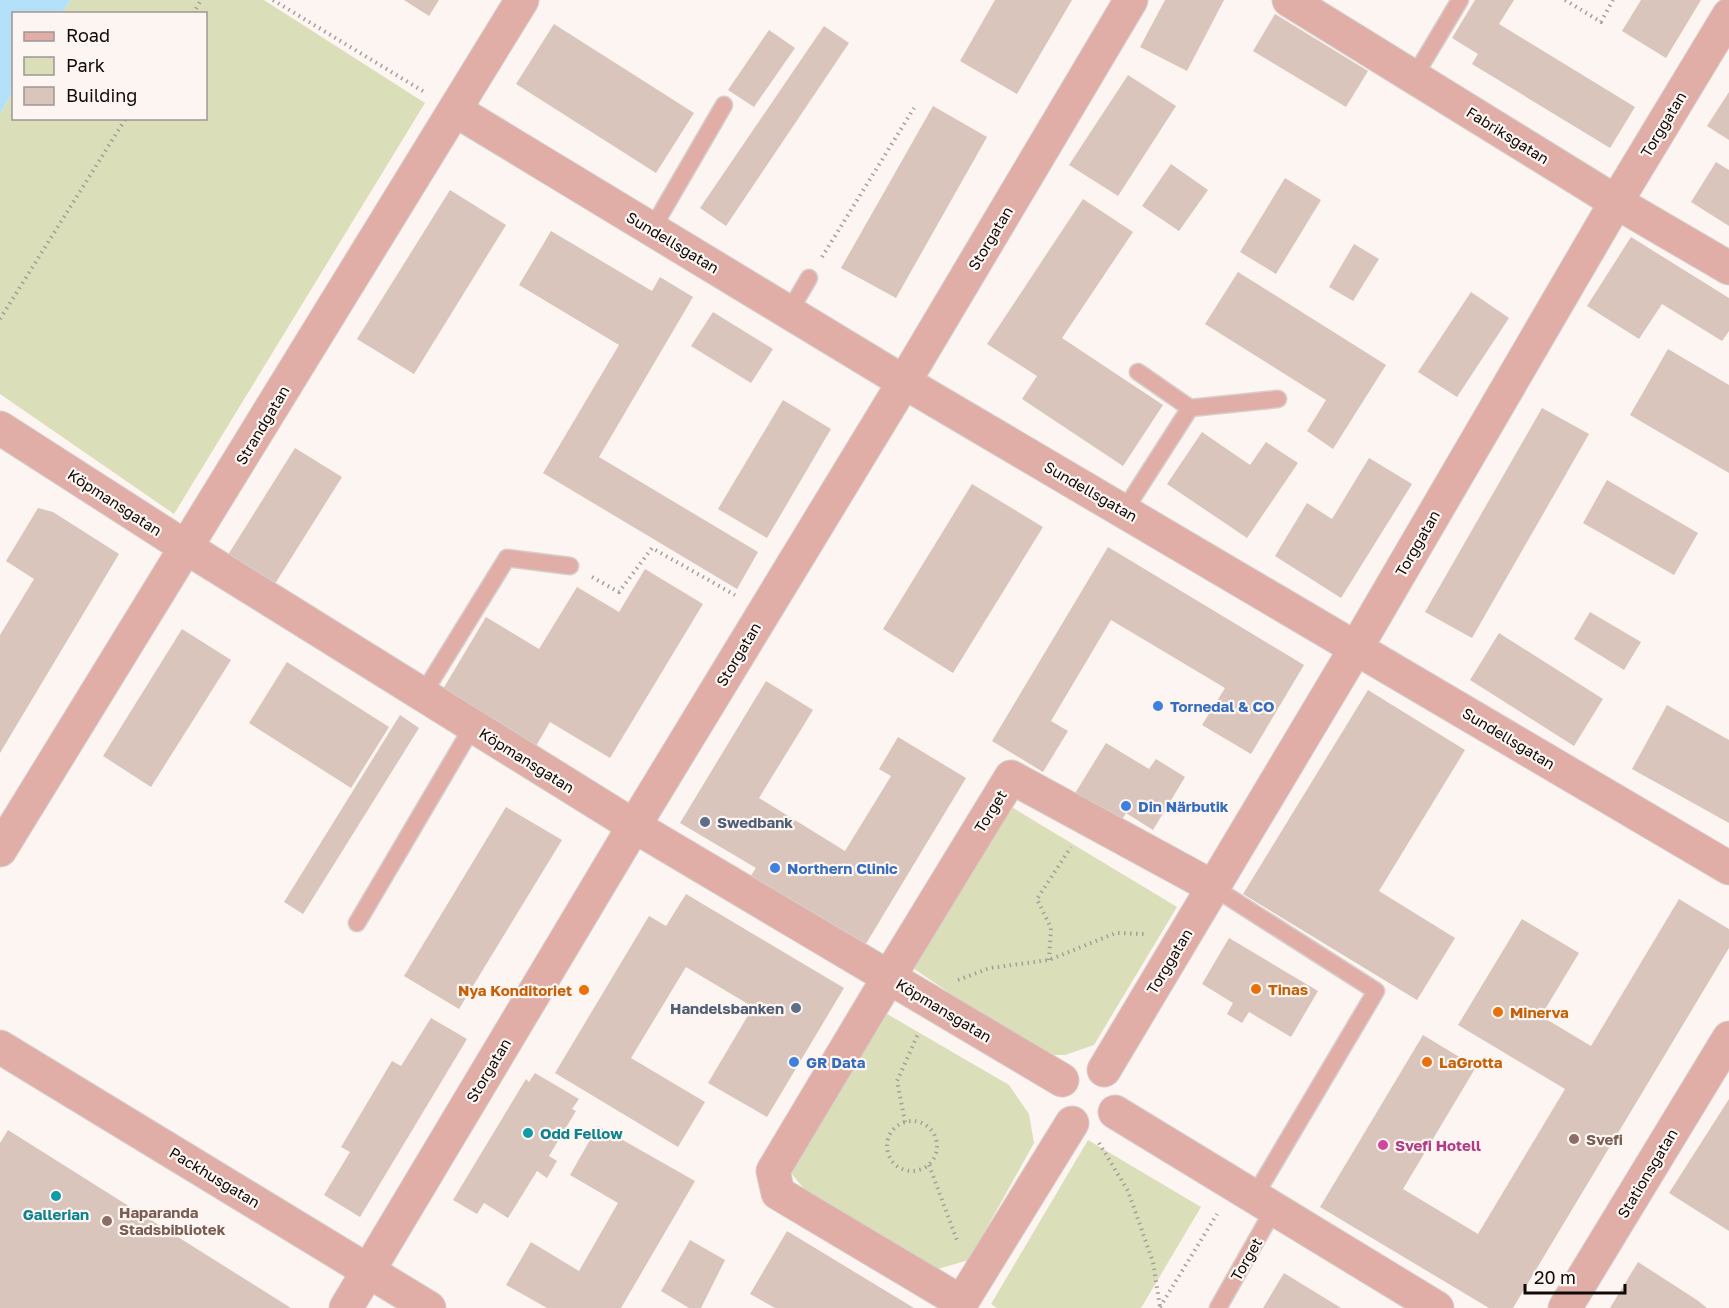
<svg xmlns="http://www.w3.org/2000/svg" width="1729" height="1308" viewBox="0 0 1729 1308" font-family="'Golos Text',sans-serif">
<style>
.green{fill:#dbdfb9}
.water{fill:#b3e1fa}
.building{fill:#d9c5bb}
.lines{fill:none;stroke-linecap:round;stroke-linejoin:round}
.service-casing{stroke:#d7cfcc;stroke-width:19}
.minor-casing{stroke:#d7cfcc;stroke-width:35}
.path{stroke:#a69e9b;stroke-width:4;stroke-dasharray:1.5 4.5;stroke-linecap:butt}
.service{stroke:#e0aea7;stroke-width:16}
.minor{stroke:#e0aea7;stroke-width:33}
.shop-dot{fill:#3f7fe0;stroke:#fdf5f1;stroke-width:2}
.service-dot{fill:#5c6f8a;stroke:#fdf5f1;stroke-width:2}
.food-dot{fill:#e8710a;stroke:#fdf5f1;stroke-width:2}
.culture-dot{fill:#0f9aa8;stroke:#fdf5f1;stroke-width:2}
.education-dot{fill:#8d6e63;stroke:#fdf5f1;stroke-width:2}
.hotel-dot{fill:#d1479c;stroke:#fdf5f1;stroke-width:2}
.labels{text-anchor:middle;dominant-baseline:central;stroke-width:4.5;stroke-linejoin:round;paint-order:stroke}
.street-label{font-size:15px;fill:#100a07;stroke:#fdf5f1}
.shop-label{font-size:15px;font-weight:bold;fill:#366cbe;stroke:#fdf5f1;text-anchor:start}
.service-label{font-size:15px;font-weight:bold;fill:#4e5e75;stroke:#fdf5f1;text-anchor:start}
.food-label{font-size:15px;font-weight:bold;fill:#c56008;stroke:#fdf5f1;text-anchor:start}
.culture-label{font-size:15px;font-weight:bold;fill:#0d838f;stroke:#fdf5f1;text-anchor:start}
.education-label{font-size:15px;font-weight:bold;fill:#785e54;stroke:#fdf5f1;text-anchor:start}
.hotel-label{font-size:15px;font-weight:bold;fill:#b23c85;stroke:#fdf5f1;text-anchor:start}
</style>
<rect width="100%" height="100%" fill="#fdf5f1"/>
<g class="green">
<polygon points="71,0 264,0 425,103 174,514 0,394 0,114 13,92 14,118 206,118 206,14 62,13"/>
<polygon points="1010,806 1177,907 1094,1045 1065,1055 1040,1055 913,968"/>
<polygon points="882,1011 1009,1085 1029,1114 1034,1143 969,1260 934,1270 805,1190 791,1173"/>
<polygon points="1088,1140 1201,1207 1141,1308 997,1308 991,1304"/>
</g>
<polygon class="water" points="0,0 71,0 62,13 14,14 13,92 0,114"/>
<g class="building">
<polygon points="404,0 439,0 429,16"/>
<polygon points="995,0 1072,0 1017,94 960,61"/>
<polygon points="1165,0 1224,0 1187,71 1140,47"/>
<polygon points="1475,0 1514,0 1499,24 1635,107 1610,148 1472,64 1478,54 1452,38"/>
<polygon points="1641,0 1701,0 1666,58 1622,31"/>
<polygon points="1275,14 1368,71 1346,107 1253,51"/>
<polygon points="554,24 694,113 656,173 516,84"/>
<polygon points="824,26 849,43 726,226 700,208"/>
<polygon points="769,30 795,48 754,107 728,90"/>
<polygon points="1128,75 1176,106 1118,196 1069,165"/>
<polygon points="1729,92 1729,140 1707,126"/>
<polygon points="933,106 987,137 896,298 841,268"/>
<polygon points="1716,162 1729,170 1729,226 1691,202"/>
<polygon points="1171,164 1208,190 1179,231 1142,206"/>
<polygon points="1285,178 1321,200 1276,274 1240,252"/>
<polygon points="450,190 506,225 414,374 357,339"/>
<polygon points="1083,199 1133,232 1062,338 1163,405 1123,466 1022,399 1037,376 987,344"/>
<polygon points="551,231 652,291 660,277 693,297 599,457 758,552 737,589 543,473 619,345 519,285"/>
<polygon points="1631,237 1729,298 1729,331 1722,341 1662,304 1639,339 1587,306"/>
<polygon points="1354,244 1379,259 1353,301 1329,287"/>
<polygon points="1238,272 1386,365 1333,449 1307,431 1326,400 1205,324"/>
<polygon points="1471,292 1509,318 1457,397 1418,372"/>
<polygon points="713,312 773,349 751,383 691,346"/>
<polygon points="1668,349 1729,385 1729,473 1630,415"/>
<polygon points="783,400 831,429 767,538 718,509"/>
<polygon points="1542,408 1589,434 1472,638 1425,612"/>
<polygon points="1202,432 1250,465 1266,442 1298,463 1247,538 1167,484"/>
<polygon points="295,448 342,477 273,587 226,558"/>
<polygon points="1369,458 1412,484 1341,598 1275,556 1307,503 1332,519"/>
<polygon points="1607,480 1698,533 1674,575 1583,523"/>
<polygon points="972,484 1043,527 953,673 883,629"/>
<polygon points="38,508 53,512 119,554 0,753 0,635 34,579 6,561"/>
<polygon points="1108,547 1304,665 1251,754 1202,725 1225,688 1111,620 1051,721 1068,731 1043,772 992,741"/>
<polygon points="645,569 703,604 610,758 550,722 536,746 443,689 486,617 539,649 577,587 619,612"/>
<polygon points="1590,612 1641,642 1624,670 1574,639"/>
<polygon points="182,629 231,660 151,787 103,756"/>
<polygon points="1499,633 1603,699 1574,746 1470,680"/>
<polygon points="287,662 389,727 351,788 249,723"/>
<polygon points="766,681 813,710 759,798 845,851 891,776 879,769 898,737 966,778 864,947 750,877 756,868 680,823"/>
<polygon points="1368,690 1465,750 1379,891 1455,938 1417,1000 1243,894"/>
<polygon points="1667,705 1729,740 1729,823 1632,769"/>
<polygon points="400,715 419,728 303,914 284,902"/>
<polygon points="1106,743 1149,769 1156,759 1185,777 1153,830 1126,813 1120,823 1074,795"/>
<polygon points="506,807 562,840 459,1009 404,976"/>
<polygon points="686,894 844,988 767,1117 708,1083 753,1007 686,967 631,1058 705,1102 678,1147 555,1073 649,916 666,926"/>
<polygon points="1679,899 1729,929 1729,948 1513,1308 1489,1308 1320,1207 1423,1035 1476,1067 1403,1189 1478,1234 1565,1089 1458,1025 1522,919 1579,953 1541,1016 1591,1046"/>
<polygon points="1229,938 1318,991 1291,1037 1249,1012 1242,1023 1227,1014 1233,1003 1202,984"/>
<polygon points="431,1018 467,1039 360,1217 324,1195 350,1152 341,1147 392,1061 401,1066"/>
<polygon points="535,1073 579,1099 572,1109 576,1111 549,1156 557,1161 547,1178 537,1171 508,1218 484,1203 477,1214 453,1200 526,1079 529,1082"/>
<polygon points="1729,1099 1729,1231 1669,1193"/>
<polygon points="598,1126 695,1181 621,1308 547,1308 506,1285 531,1242 579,1271 618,1203 570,1175"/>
<polygon points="8,1130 197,1249 291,1308 0,1308 0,1143"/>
<polygon points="787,1231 914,1308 775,1308 750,1294"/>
<polygon points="690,1240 725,1260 701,1308 689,1308 661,1291"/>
<polygon points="1638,1262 1697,1300 1707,1308 1610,1308"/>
<polygon points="1284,1273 1341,1308 1263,1308"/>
</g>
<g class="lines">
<g class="service-casing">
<g id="service">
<polyline points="1414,77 1460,0"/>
<polyline points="652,229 724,105"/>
<polyline points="789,312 809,278"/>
<polyline points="1190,408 1278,399"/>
<polyline points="1124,511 1190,408 1138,372"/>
<polyline points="423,694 507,558 570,566"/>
<polyline points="1213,887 1376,991 1254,1197"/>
<polyline points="357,923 473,726"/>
<polyline points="1218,1308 1274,1209"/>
</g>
</g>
<g class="minor-casing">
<g id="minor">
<polyline points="1289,0 1616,202 1729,268"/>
<polyline points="455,110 904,382 1729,868"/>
<polyline points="0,428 187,548 634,826 1062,1080"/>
<polyline points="0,850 522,0"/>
<polyline points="0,1047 429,1308"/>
<polyline points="1104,1070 1356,648 1616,202 1729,15"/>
<polyline points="1115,1112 1437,1308"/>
<polyline points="961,1302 778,1193 773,1171 889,977 1011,777 1213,887"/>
<polyline points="346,1308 634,826 904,382 1131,0"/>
<polyline points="958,1308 1072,1123"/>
<polyline points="1565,1308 1729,1038"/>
</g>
</g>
<g class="path">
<polyline points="273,0 426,93"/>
<polyline points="1565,0 1601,22 1613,0"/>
<polyline points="193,14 201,0"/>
<polyline points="822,257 914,108"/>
<polyline points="0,319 126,118"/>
<polyline points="592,577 619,592 652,548 735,595"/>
<polyline points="1049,960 1051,928 1037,899 1071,847"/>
<polyline points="958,980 990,968 1049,960 1116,933 1147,934"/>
<circle cx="912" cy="1146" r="25"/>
<polyline points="905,1122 897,1081 918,1034"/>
<polyline points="1099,1143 1128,1191 1153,1262 1160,1307"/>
<polyline points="929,1165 958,1243"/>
<polyline points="1160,1307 1217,1214"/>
</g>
<use href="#service" class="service"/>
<use href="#minor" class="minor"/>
</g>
<g class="shop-dot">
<circle cx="1158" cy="706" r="6"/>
<circle cx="1126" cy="806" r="6"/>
<circle cx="775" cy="868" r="6"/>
<circle cx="794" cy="1062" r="6"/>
</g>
<g class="service-dot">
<circle cx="705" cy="822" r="6"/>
<circle cx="796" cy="1008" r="6"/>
</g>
<g class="food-dot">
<circle cx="1256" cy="989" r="6"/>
<circle cx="584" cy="990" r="6"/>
<circle cx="1498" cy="1012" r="6"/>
<circle cx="1427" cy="1062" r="6"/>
</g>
<g class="culture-dot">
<circle cx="528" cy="1133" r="6"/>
<circle cx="56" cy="1196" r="6"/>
</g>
<g class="education-dot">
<circle cx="1574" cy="1139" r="6"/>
<circle cx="107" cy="1221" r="6"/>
</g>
<circle class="hotel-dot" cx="1383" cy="1145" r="6"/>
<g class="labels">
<g class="street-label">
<text transform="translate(1663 124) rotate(-59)">Torggatan</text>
<text transform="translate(1508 135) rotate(32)">Fabriksgatan</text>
<text transform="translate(990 238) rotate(-59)">Storgatan</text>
<text transform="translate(673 242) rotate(31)">Sundellsgatan</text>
<text transform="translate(262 425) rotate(-59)">Strandgatan</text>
<text transform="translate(1091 491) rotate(30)">Sundellsgatan</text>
<text transform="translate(115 502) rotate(33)">Köpmansgatan</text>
<text transform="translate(1417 543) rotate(-60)">Torggatan</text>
<text transform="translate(738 654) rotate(-59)">Storgatan</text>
<text transform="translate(1509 738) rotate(31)">Sundellsgatan</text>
<text transform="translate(527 760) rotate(32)">Köpmansgatan</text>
<text transform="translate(990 811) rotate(-58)">Torget</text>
<text transform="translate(1169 961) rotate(-59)">Torggatan</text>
<text transform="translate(944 1010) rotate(31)">Köpmansgatan</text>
<text transform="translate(488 1070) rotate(-59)">Storgatan</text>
<text transform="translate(1647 1173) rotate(-59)">Stationsgatan</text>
<text transform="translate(215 1177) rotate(31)">Packhusgatan</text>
<text transform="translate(1246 1259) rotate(-60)">Torget</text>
</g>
<g class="shop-label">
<text x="1170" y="706">Tornedal &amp; CO</text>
<text x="1138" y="806">Din Närbutik</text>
<text x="787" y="868">Northern Clinic</text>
<text x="806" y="1062">GR Data</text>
</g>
<g class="service-label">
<text x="717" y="822">Swedbank</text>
<text x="784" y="1008" text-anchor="end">Handelsbanken</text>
</g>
<g class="food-label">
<text x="1268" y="989">Tinas</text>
<text x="572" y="990" text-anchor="end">Nya Konditoriet</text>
<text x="1510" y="1012">Minerva</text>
<text x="1439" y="1062">LaGrotta</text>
</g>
<g class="culture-label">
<text x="540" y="1133">Odd Fellow</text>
<text x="56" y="1214" text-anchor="middle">Gallerian</text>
</g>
<g class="education-label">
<text x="1586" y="1139">Svefi</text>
<text x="119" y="1212">Haparanda<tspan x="119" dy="17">Stadsbibliotek</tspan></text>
</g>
<g class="hotel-label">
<text x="1395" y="1145">Svefi Hotell</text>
</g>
</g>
<rect x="12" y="12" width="195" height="108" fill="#fdf5f1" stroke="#9e9793" stroke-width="1.5"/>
<rect x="24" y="32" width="30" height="9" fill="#e0aea7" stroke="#9e9793" stroke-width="1.5"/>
<text x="66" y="42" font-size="18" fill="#100a07">Road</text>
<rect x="24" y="57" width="30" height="18" fill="#dbdfb9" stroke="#9e9793" stroke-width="1.5"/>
<text x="66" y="72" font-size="18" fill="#100a07">Park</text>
<rect x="24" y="87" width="30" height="18" fill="#d9c5bb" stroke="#9e9793" stroke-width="1.5"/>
<text x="66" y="102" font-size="18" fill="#100a07">Building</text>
<path d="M1525 1284v9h100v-9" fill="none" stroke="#100a07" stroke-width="3"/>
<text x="1534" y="1284" font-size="18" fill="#100a07" stroke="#fdf5f1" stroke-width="4.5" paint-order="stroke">20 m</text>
</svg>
